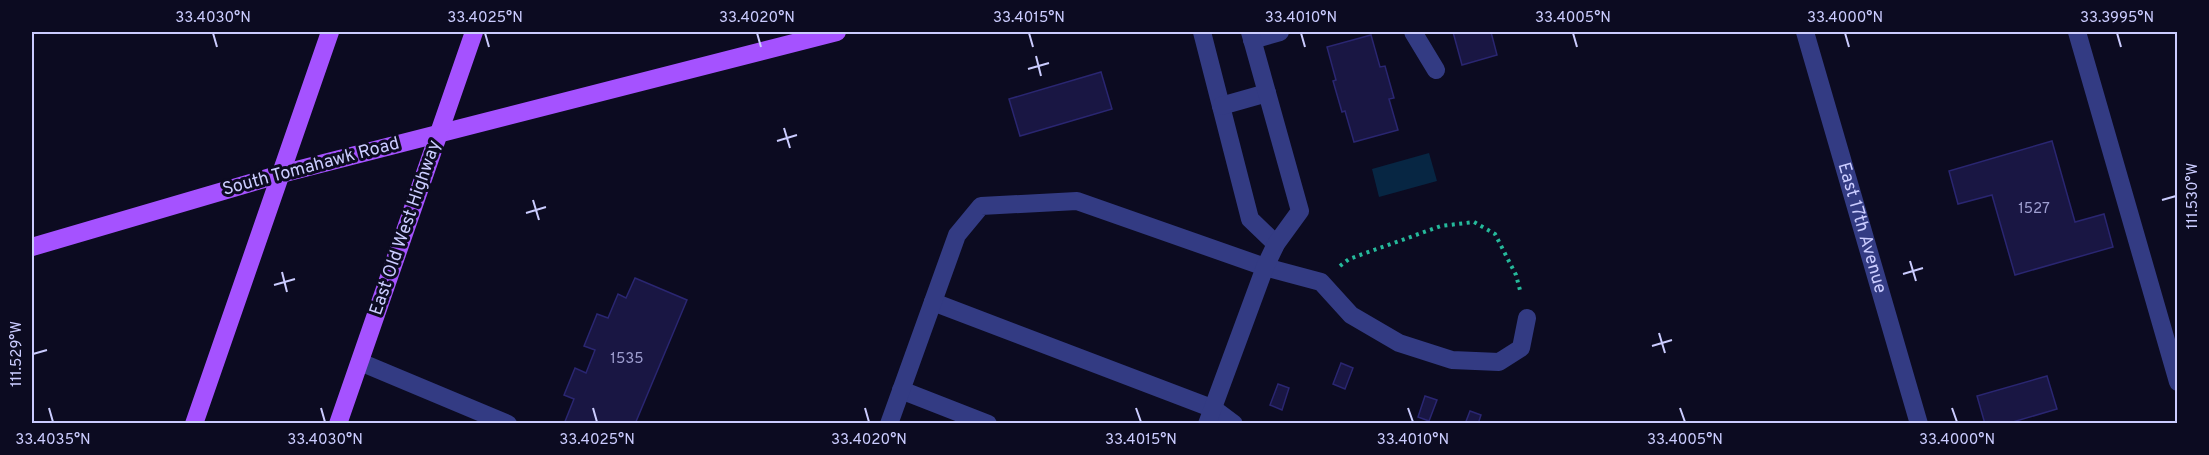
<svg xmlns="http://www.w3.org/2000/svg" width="2209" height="455" viewBox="0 0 2209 455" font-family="Overpass,sans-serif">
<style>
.water{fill:#072643}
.building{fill:#191643;stroke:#2a2671;stroke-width:1.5}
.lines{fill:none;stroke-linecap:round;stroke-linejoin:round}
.path{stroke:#25b99b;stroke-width:4;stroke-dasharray:3 4.5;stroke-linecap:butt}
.minor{stroke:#333b83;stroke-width:18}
.major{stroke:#a552ff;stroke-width:18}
.ticks{fill:none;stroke:#cbccff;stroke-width:2}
.labels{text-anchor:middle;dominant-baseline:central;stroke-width:6;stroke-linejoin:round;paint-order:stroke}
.number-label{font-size:15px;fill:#9e9ed0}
.street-label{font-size:18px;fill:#cbccff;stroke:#0c0b21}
.neatline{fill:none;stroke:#cbccff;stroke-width:2}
.ticks-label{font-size:15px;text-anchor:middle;fill:#cbccff}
</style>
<rect width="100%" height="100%" fill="#0c0b21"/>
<polygon class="water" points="1429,153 1437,181 1379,197 1372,169"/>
<g class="building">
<polygon points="1453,32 1491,32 1497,55 1462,65"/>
<polygon points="1371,35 1380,67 1385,66 1394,98 1389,99 1398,130 1354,142 1345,111 1342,112 1333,81 1336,80 1327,47"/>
<polygon points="1101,72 1112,109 1020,136 1009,99"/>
<polygon points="2052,141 2075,222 2104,214 2113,247 2015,275 1992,195 1958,204 1949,171"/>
<polygon points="635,278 687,300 635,424 564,424 574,399 564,395 575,368 586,373 595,350 584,346 597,314 608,318 618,294 626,298"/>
<polygon points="1341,363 1353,368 1345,389 1333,384"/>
<polygon points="2047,376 2057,409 2006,424 1985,424 1977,396"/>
<polygon points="1278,384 1289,388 1282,410 1270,405"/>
<polygon points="1425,396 1437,400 1429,421 1418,417"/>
<polygon points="1470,411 1481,415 1478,424 1465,424"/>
</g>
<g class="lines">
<polyline class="path" points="1340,266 1349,259 1441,226 1474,222 1495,234 1516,275 1521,294"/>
<g class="minor">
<polyline points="1202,32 1250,219 1276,244"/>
<polyline points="1413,32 1436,70"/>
<path id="s1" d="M1805,32L1919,424"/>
<polyline points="2077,32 2178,382"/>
<polyline points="1252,40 1280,32"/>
<polyline points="1221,106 1267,93"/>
<polyline points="933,302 1214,409 1234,424"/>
<polyline points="360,362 508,424"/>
<polyline points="901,390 988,424"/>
<polyline points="889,424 957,235 981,206 1077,201 1265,267 1321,282 1351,315 1399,343 1452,360 1499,362 1521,348 1527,318"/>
<polyline points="1207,424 1265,267 1276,244 1300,211 1250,32"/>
</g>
<g class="major">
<polyline points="32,247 281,174 837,32"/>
<polyline points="194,424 330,32"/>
<polyline points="338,424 474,32"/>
</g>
</g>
<path class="ticks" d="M213,33L217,47M485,33L489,47M757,33L761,47M1029,33L1033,47M1301,33L1305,47M1573,33L1577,47M1845,33L1849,47M2117,33L2121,47M1036,56L1041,76M1028,69L1049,63M784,128L790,148M777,141L797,135M533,200L539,220M2162,200L2176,196M526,213L546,207M1910,261L1916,281M282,272L287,292M1903,274L1923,268M274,285L295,279M1659,333L1665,353M1652,346L1672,340M33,354L47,350M49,408L53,422M321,408L325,422M593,408L597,422M865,408L869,422M1136,408L1141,422M1408,408L1413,422M1680,408L1685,422M1952,408L1957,422"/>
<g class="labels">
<g class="number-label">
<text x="2034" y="209">1527</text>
<text x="627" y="359">1535</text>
</g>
<g class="street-label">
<text transform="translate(311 167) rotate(-15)">South Tomahawk Road</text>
<text transform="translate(406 228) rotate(-71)">East Old West Highway</text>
<text stroke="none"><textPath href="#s1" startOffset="204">East 17th Avenue</textPath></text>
</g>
</g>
<rect width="2209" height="455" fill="none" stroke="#0c0b21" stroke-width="66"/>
<rect x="33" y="33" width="2143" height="389" class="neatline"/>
<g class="ticks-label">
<text x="213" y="22">33.4030°N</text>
<text x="485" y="22">33.4025°N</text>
<text x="757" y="22">33.4020°N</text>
<text x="1029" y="22">33.4015°N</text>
<text x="1301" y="22">33.4010°N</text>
<text x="1573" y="22">33.4005°N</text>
<text x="1845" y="22">33.4000°N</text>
<text x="2117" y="22">33.3995°N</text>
<text transform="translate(2192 196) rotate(-90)" y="5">111.530°W</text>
<text transform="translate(16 354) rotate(-90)" y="5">111.529°W</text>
<text x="53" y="444">33.4035°N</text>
<text x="325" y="444">33.4030°N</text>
<text x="597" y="444">33.4025°N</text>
<text x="869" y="444">33.4020°N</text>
<text x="1141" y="444">33.4015°N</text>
<text x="1413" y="444">33.4010°N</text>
<text x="1685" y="444">33.4005°N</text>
<text x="1957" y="444">33.4000°N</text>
</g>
</svg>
